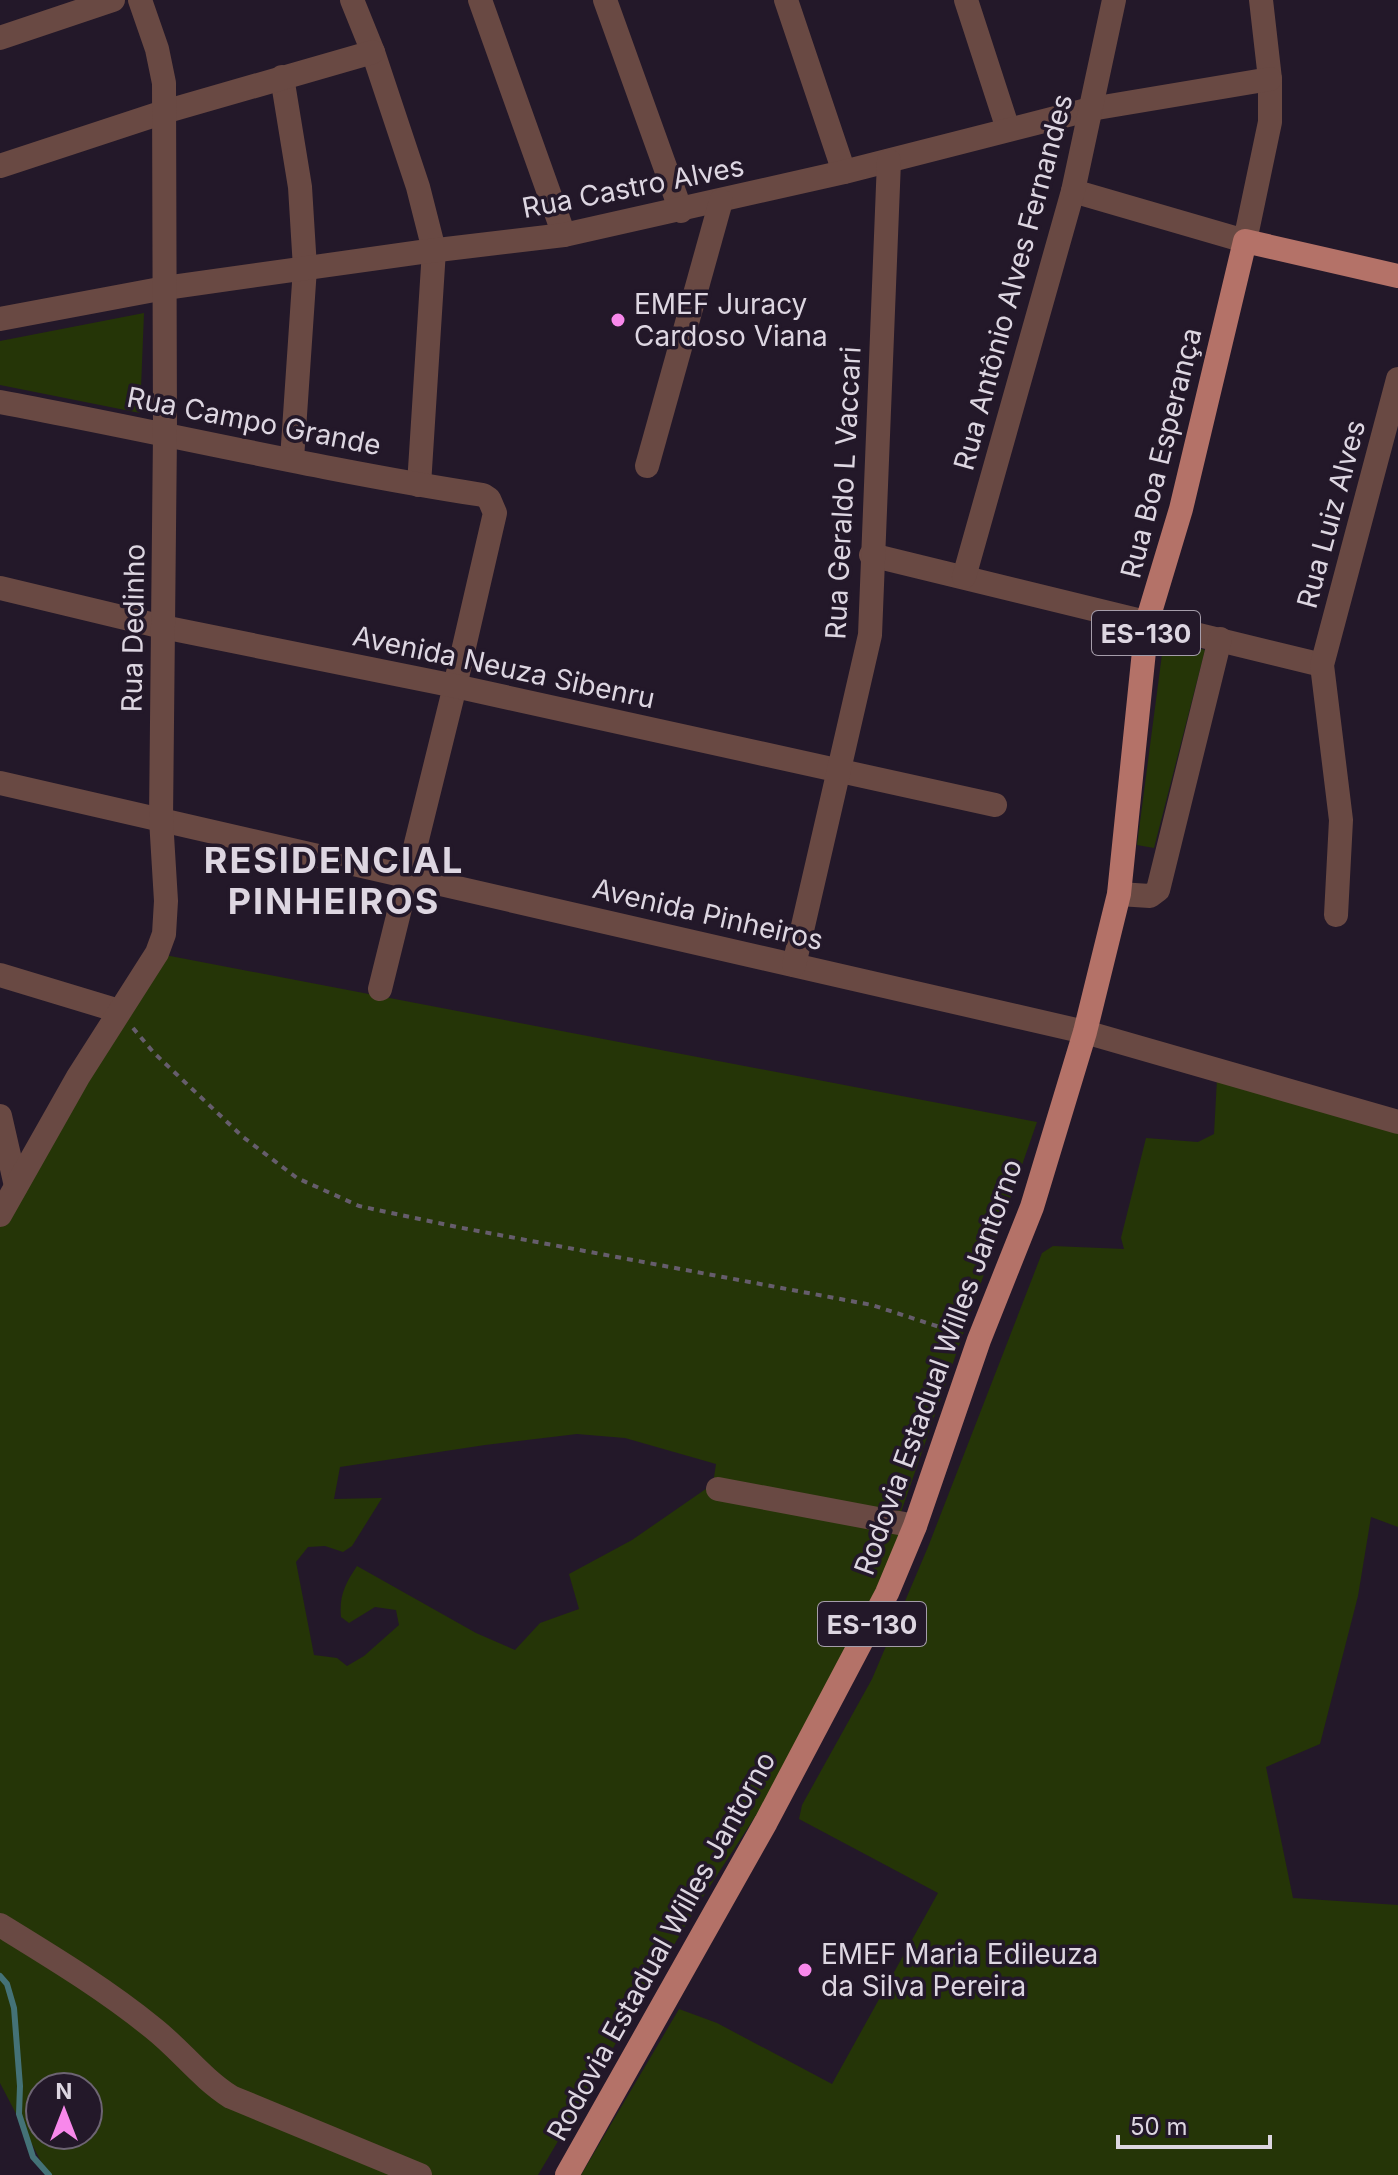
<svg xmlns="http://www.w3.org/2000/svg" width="1398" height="2175" viewBox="0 0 1398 2175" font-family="Inter,sans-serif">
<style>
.green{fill:#253507;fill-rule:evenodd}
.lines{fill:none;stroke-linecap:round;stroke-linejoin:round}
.stream{stroke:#447277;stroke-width:6}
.path{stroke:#665d6c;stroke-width:4;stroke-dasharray:6 6;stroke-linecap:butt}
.street{stroke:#694943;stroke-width:24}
.primary{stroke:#b47268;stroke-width:24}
.poi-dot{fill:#f888eb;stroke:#231829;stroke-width:3}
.labels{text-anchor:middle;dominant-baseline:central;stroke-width:7;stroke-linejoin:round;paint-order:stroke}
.shield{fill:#231829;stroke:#a59daa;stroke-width:2}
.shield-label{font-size:26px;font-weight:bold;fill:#ddd6e1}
.street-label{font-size:28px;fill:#ddd6e1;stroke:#231829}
.poi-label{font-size:28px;fill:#ddd6e1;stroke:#231829;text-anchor:start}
.district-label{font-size:36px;font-weight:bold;letter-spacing:2px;fill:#ddd6e1;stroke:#231829}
</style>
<rect width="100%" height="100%" fill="#231829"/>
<g class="green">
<polygon points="144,313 140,413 0,385 0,341"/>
<polygon points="1164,639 1205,650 1154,848 1137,845"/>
<path d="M165,955L1037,1122L900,1515L904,1528L812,1729L697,1906L538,2175H48L0,2083V1225ZM577,1434L625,1438L716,1464L713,1484L632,1540L569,1574L579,1609L540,1623L515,1650L476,1633L357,1566C345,1584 339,1596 341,1617L349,1623L375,1607L396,1610L399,1625L364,1656L347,1666L337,1658L314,1655L296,1562L308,1547L325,1546L343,1552L352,1546L382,1498L334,1499L340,1467L485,1445ZM40,2087H88V2135H40Z"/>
<polygon points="1217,1079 1398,1126 1398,1527 1371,1517 1358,1596 1320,1744 1266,1767 1293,1898 1398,1905 1398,2175 581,2175 679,2009 717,2023 832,2084 938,1893 799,1819 802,1805 872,1679 928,1547 1042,1253 1053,1246 1124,1249 1121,1238 1146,1138 1198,1142 1214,1134"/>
</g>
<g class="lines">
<polyline class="stream" points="0,1976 7,1984 14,2008 20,2086 19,2114 33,2157 49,2175"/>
<polyline class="path" points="133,1028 154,1053 243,1137 297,1178 359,1206 457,1227 872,1305 958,1333"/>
<g class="street">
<polyline points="352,0 373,52 418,187 434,250 419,485"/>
<polyline points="480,0 564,235"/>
<polyline points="605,0 681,211"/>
<polyline points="786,0 844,172"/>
<polyline points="966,0 1008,129"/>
<polyline points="0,38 113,0"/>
<polyline points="282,77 300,187 305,268 292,459"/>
<polyline points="0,166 164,112 373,52"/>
<polyline points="1073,191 1245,241 1270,122 1270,79 1261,0"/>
<polyline points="0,319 165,288 421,252 564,235 844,172 1091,109 1270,79"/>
<path d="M0,402C161,432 321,470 483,495L489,499L495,513L455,686L380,989"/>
<polyline points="647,466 721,201"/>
<polyline points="871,555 1322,665"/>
<polyline points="964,577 1073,191 1114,0"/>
<polyline points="0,588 163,627 455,686 995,805"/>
<polyline points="0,783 1085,1032 1398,1122"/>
<polyline points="1119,894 1150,896 1158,890 1220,639"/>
<polyline points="1336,915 1341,820 1322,665 1398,379"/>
<polyline points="794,965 870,635 889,161"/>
<polyline points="0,975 119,1011"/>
<polyline points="0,1116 16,1186"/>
<polyline points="0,1215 78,1077 157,953 164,934 166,901 161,819 165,433 164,83 157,49 140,0"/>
<polyline points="718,1489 915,1526"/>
<path d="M0,1925C52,1957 105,1989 153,2028C181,2050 201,2078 231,2097L420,2175"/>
</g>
<polyline class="primary" points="567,2175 766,1822 887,1593 915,1526 979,1340 1032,1207 1085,1032 1119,894 1147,622 1181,509 1245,241 1398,276"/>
</g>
<g class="poi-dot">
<circle cx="618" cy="320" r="8"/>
<circle cx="805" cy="1970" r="8"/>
</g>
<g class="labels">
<g class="shield">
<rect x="1092" y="611" width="108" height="44" rx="6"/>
<rect x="818" y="1602" width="108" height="44" rx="6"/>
</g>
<g class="shield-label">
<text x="1146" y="633">ES-130</text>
<text x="872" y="1624">ES-130</text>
</g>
<g class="street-label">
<text transform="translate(633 187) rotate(-11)">Rua Castro Alves</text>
<text transform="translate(1013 282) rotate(-75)">Rua Antônio Alves Fernandes</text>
<text transform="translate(254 421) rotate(11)">Rua Campo Grande</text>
<text transform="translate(1161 453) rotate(-76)">Rua Boa Esperança</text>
<text transform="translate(843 493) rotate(-87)">Rua Geraldo L Vaccari</text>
<text transform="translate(1331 514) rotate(-75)">Rua Luiz Alves</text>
<text transform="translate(133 628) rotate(-89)">Rua Dedinho</text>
<text transform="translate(504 667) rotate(12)">Avenida Neuza Sibenru</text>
<text transform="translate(708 914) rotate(13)">Avenida Pinheiros</text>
<text transform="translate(938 1367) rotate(-70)">Rodovia Estadual Willes Jantorno</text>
<text transform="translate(661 1946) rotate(-61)">Rodovia Estadual Willes Jantorno</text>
</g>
<g class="poi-label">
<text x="634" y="304">EMEF Juracy<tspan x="634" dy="32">Cardoso Viana</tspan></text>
<text x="821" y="1954">EMEF Maria Edileuza<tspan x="821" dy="32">da Silva Pereira</tspan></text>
</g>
<g class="district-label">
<text x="334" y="860">RESIDENCIAL<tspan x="334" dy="41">PINHEIROS</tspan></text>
</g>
</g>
<g transform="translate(64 2111)"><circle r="38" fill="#231829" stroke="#6d6473" stroke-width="2"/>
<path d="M0-6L14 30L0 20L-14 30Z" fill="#f888eb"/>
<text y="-12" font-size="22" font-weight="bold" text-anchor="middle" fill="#ddd6e1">N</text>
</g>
<path d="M1118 2135v12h152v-12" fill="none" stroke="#ddd6e1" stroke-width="4"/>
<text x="1130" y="2135" font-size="24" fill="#ddd6e1" stroke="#231829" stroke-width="6" paint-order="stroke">50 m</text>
</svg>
